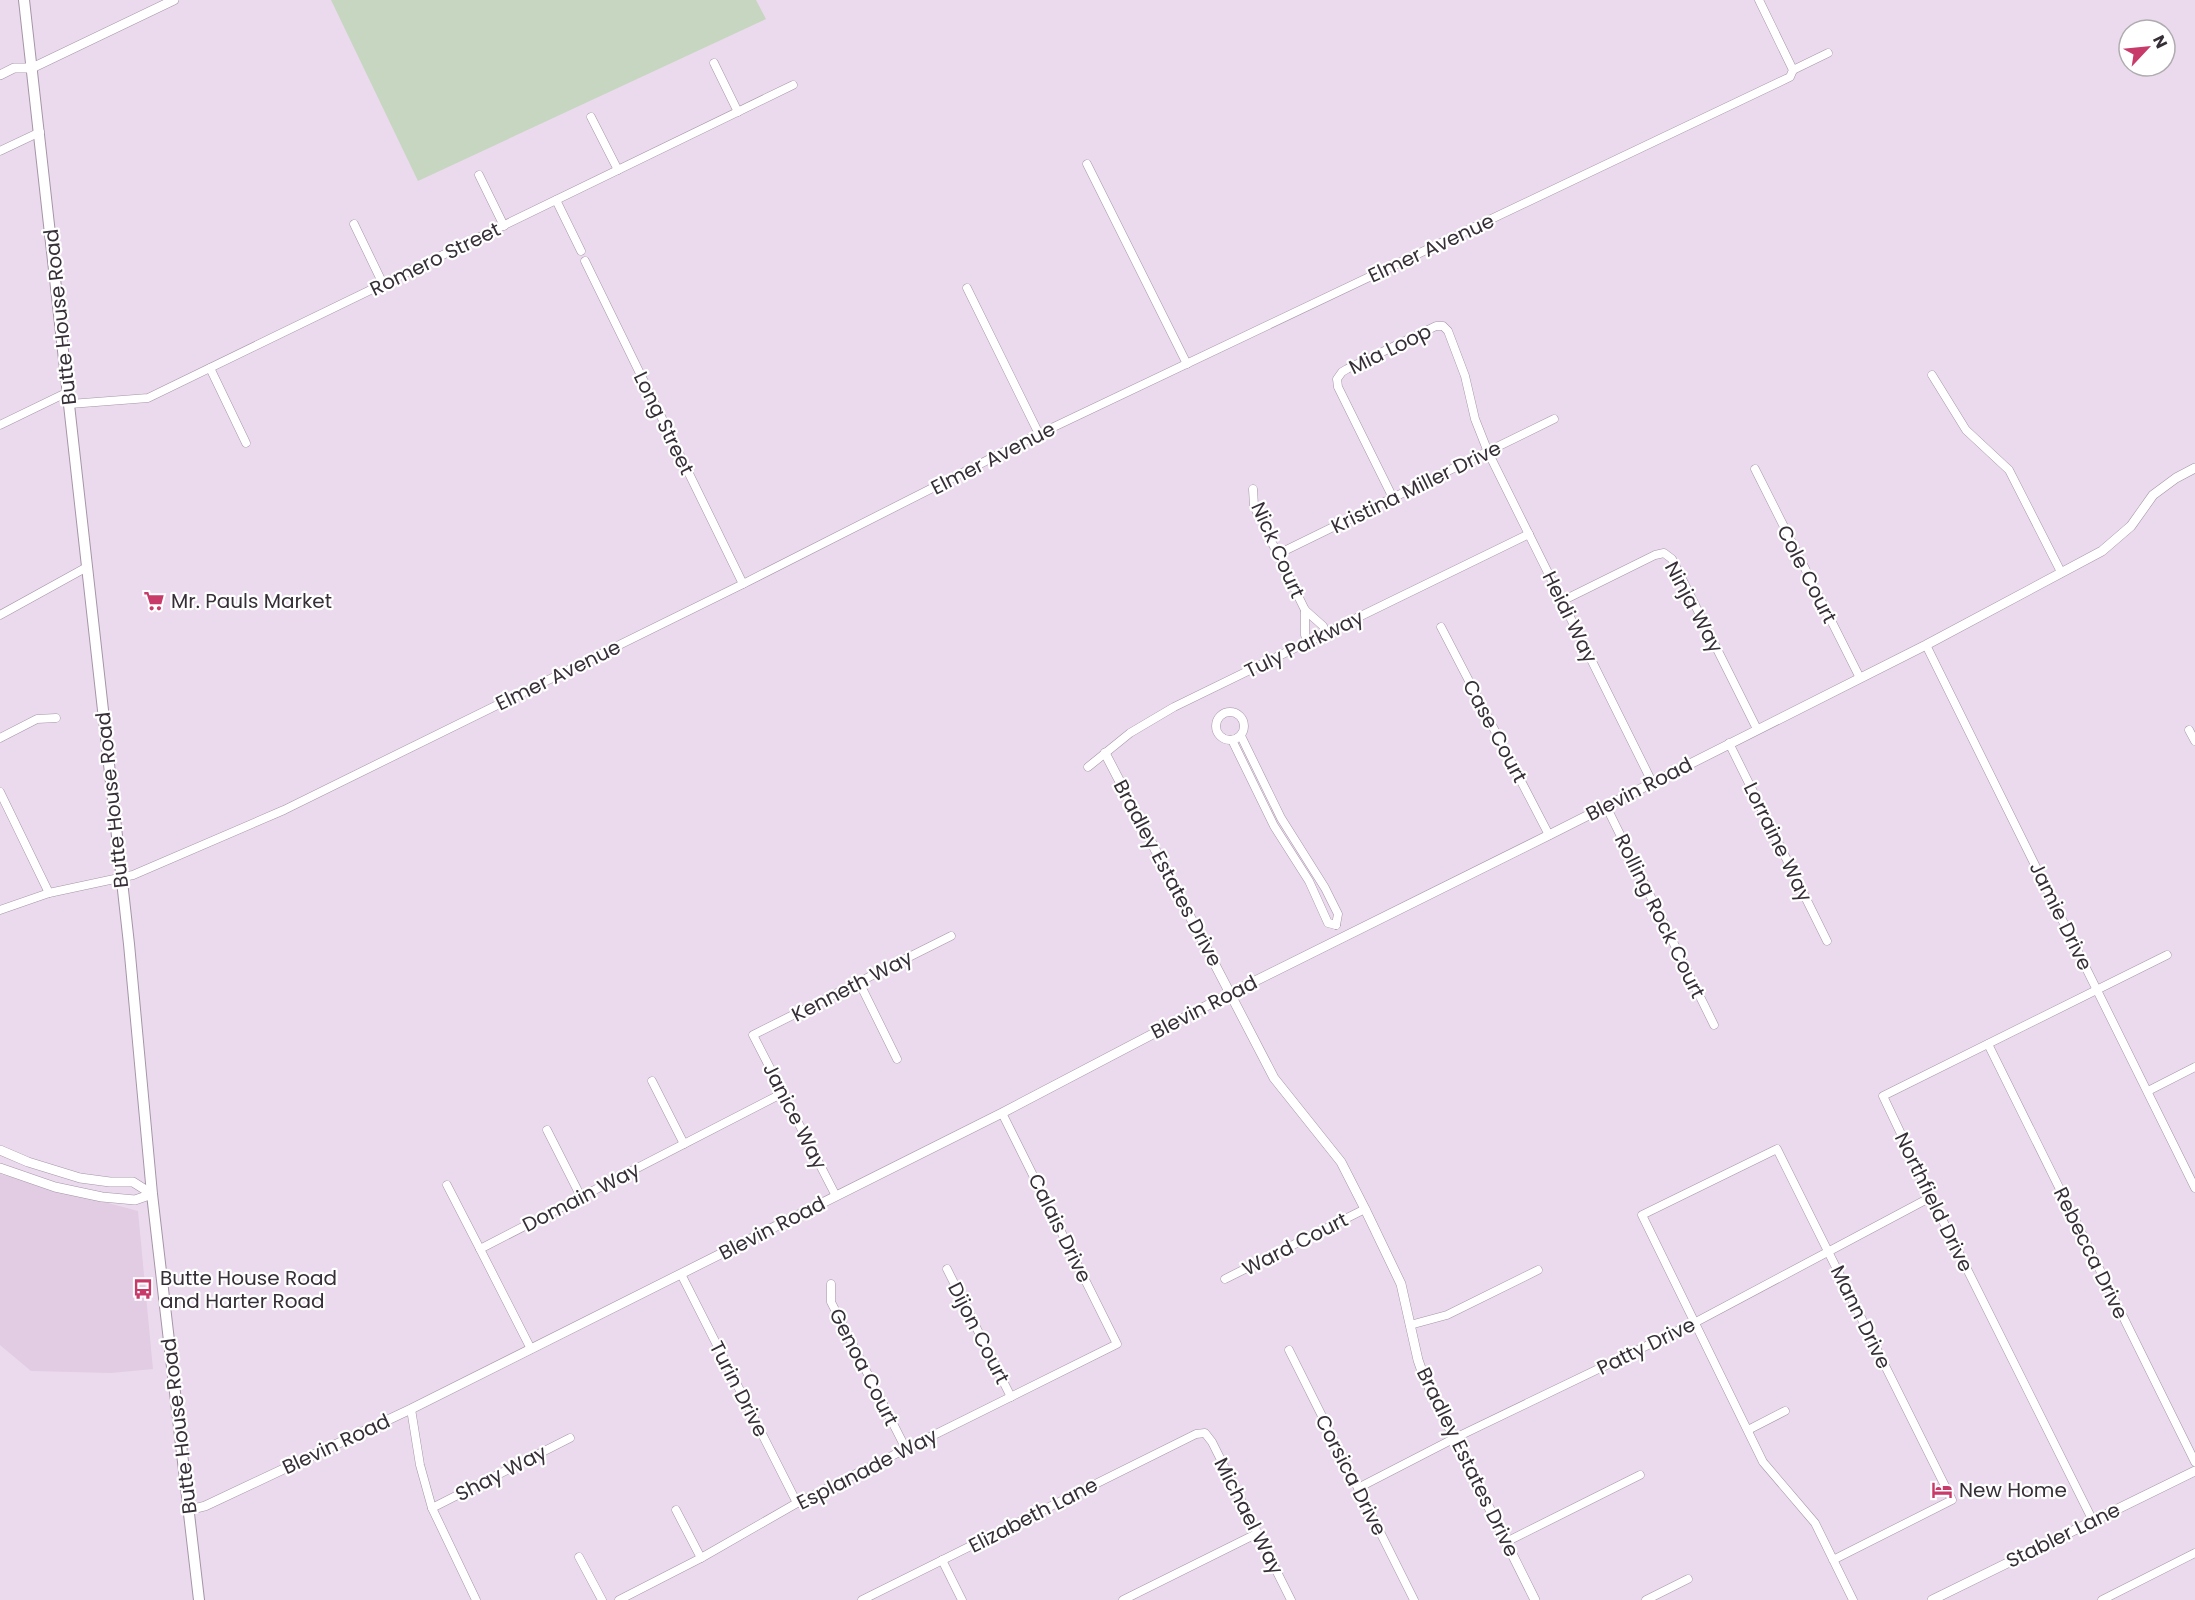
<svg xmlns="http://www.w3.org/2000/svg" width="2195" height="1600" viewBox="0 0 2195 1600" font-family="Poppins,sans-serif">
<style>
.built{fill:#e2cce3}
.green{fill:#c6d6c0}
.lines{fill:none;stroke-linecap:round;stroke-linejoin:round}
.minor-casing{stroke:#a595a7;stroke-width:9}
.tertiary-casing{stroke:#a595a7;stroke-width:10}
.secondary-casing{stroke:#a595a7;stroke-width:12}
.minor{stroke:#fff;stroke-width:8}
.tertiary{stroke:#fff;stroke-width:9}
.secondary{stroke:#fff;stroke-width:10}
.labels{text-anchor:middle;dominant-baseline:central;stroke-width:4.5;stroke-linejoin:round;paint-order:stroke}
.street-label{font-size:20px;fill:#362f37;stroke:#fff}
.poi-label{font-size:20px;fill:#362f37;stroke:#fff;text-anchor:start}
</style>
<rect width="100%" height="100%" fill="#ebdaed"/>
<polygon class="built" points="0,1174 138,1211 153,1369 111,1373 31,1371 0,1345"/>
<polygon class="green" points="331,0 756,0 766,19 418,181"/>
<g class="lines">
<g class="minor-casing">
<g id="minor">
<polyline points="714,63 738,112"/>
<polyline points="1793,70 1828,53"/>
<polyline points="591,117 618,170"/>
<polyline points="0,151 40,132"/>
<polyline points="1087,164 1187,364"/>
<polyline points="479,175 504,226"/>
<polyline points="556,200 581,251"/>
<polyline points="354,224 383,284"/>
<polyline points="585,261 743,584"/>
<polyline points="967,288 1039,434"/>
<polyline points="210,368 246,443"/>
<polyline points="1932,375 1966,430 2009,470 2061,572"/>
<polyline points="70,404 148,398 793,85"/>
<polyline points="0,425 68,392"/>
<polyline points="1755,469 1860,678"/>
<polyline points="1253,489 1254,506 1305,610 1323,626 1326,633"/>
<polyline points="1393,498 1338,387 1337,379 1342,372 1347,369 1436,326 1443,326 1448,331 1465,376 1475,419 1488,452 1652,782"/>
<polyline points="1278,554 1554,419"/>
<polyline points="1562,601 1655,555 1664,553 1672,559 1757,729"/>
<polyline points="1305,610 1305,635 1308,642"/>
<polyline points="0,615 87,567"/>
<polyline points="1441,627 1549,835"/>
<polyline points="1926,645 2195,1188"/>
<circle cx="1230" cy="726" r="14"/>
<polyline points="2189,730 2195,741"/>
<polyline points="1241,736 1281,818 1325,888 1338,914 1336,925"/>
<polyline points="0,738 37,719 56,718"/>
<polyline points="1232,740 1274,826 1309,881 1328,923 1336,925"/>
<polyline points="1729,743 1827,941"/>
<polyline points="1088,767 1130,733 1174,707 1529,534"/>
<polyline points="0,792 49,893"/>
<polyline points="1606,806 1714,1025"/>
<polyline points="0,910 49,893 133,875 284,810 743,584 1039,434 1790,77 1793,70 1759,0"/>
<polyline points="859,982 897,1059"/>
<polyline points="1988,1044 2195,1462"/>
<polyline points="652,1081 684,1144"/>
<polyline points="2148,1091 2195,1067"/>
<polyline points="547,1130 581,1197"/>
<polyline points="447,1185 480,1249"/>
<polyline points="836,1196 753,1035 951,936"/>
<polyline points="947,1269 1011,1397"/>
<polyline points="681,1274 797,1503"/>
<polyline points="1225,1279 1365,1209"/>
<polyline points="831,1284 831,1302 906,1449"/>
<polyline points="1410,1325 1447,1315 1538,1270"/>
<polyline points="531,1349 480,1249 783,1093"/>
<polyline points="1289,1350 1414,1600"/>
<polyline points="411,1409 420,1465 432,1508 476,1600"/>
<polyline points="1748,1430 1785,1411"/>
<polyline points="1358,1488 1455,1438 1696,1322 1931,1197"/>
<polyline points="432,1508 570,1438"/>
<polyline points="676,1510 701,1558"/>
<polyline points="2093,1521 1931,1197 1883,1096 2167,955"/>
<polyline points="1506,1542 1640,1475"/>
<polyline points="579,1557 602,1600"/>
<polyline points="942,1560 962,1600"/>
<polyline points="1833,1560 1952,1500 1777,1149 1642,1215 1763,1462 1815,1523 1853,1600"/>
<polyline points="619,1600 701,1558 797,1503 1117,1344 1002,1113"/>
<polyline points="862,1600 1196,1434 1205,1433 1212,1442 1291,1600"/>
<polyline points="1123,1600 1258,1533"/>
<polyline points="1646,1600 1688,1579"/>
<polyline points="2102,1600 2195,1553"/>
</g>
</g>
<g class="tertiary-casing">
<g id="tertiary">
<polyline points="0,75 14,68 32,68 174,0"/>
<polyline points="1105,753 1274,1078 1341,1162 1365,1209 1401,1284 1418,1360 1424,1377 1535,1600"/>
<polyline points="0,1150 28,1162 80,1178 110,1182 133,1182 152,1194"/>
<polyline points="0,1168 55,1187 102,1197 135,1200 152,1194"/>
<polyline points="189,1510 205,1506 411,1409 1002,1113 1231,993 1549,835 1926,645 2102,551 2131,526 2153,495 2176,478 2195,468"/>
<polyline points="1932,1600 2195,1471"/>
</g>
</g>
<g class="secondary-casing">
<polyline id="secondary" points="24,0 129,944 152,1194 199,1600"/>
</g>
<use href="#minor" class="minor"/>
<use href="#tertiary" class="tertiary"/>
<use href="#secondary" class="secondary"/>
</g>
<defs>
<g id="supermarket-bare" transform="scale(1.62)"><path d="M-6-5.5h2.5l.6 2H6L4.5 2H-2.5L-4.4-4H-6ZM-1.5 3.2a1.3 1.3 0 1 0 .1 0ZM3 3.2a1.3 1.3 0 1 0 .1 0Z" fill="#c73a6a" stroke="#fff" stroke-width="2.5" paint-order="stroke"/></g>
<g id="bus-bare" transform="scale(1.62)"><path d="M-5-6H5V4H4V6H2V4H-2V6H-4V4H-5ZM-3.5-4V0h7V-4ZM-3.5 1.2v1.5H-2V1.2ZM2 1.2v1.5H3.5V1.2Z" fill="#c73a6a" stroke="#fff" stroke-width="2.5" paint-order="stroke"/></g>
<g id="hotel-bare" transform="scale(1.62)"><path d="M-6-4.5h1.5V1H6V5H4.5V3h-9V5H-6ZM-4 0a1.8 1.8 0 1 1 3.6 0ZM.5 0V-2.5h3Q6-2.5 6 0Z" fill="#c73a6a" stroke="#fff" stroke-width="2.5" paint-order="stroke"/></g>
</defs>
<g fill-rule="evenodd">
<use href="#supermarket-bare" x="154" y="601"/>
<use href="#bus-bare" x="143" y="1289"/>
<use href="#hotel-bare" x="1942" y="1490"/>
</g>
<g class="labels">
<g class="street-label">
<text transform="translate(1431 248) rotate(-25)">Elmer Avenue</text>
<text transform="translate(435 259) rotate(-26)">Romero Street</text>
<text transform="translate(60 317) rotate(-96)">Butte House Road</text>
<text transform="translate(1390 349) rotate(-26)">Mia Loop</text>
<text transform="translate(664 423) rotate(64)">Long Street</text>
<text transform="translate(993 458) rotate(-27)">Elmer Avenue</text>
<text transform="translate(1416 487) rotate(-26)">Kristina Miller Drive</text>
<text transform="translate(1278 550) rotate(66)">Nick Court</text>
<text transform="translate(1807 574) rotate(63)">Cole Court</text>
<text transform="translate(1694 607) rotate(62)">Ninja Way</text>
<text transform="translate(1570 617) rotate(64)">Heidi Way</text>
<text transform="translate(1304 644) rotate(-26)">Tuly Parkway</text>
<text transform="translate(558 675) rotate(-26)">Elmer Avenue</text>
<text transform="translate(1495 731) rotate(62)">Case Court</text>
<text transform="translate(1639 789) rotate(-27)">Blevin Road</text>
<text transform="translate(112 800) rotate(-96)">Butte House Road</text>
<text transform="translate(1778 842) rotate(64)">Lorraine Way</text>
<text transform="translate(1168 873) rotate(62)">Bradley Estates Drive</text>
<text transform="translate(1660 916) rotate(64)">Rolling Rock Court</text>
<text transform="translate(2061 916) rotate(64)">Jamie Drive</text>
<text transform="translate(852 986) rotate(-27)">Kenneth Way</text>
<text transform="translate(1204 1007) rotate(-27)">Blevin Road</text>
<text transform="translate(795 1116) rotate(63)">Janice Way</text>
<text transform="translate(581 1197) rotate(-27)">Domain Way</text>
<text transform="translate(1934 1202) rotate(64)">Northfield Drive</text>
<text transform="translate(772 1228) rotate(-27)">Blevin Road</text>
<text transform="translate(1060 1228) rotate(64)">Calais Drive</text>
<text transform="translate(1295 1244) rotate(-27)">Ward Court</text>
<text transform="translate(2091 1253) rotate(64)">Rebecca Drive</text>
<text transform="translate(1861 1317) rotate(64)">Mann Drive</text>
<text transform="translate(979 1333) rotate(63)">Dijon Court</text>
<text transform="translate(1646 1346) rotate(-26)">Patty Drive</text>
<text transform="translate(864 1367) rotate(63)">Genoa Court</text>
<text transform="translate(739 1389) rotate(63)">Turin Drive</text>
<text transform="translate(179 1426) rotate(-97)">Butte House Road</text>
<text transform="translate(336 1444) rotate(-25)">Blevin Road</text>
<text transform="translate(1468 1462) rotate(64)">Bradley Estates Drive</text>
<text transform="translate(867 1469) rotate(-27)">Esplanade Way</text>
<text transform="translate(501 1473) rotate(-27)">Shay Way</text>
<text transform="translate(1351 1475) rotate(63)">Corsica Drive</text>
<text transform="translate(1033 1515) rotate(-27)">Elizabeth Lane</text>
<text transform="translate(1249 1516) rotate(63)">Michael Way</text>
<text transform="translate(2063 1535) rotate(-26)">Stabler Lane</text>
</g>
<g class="poi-label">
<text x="171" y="601">Mr. Pauls Market</text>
<text x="160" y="1278">Butte House Road<tspan x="160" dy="23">and Harter Road</tspan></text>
<text x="1959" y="1490">New Home</text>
</g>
</g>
<g transform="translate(2147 48) rotate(64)"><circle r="28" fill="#ffffff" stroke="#afacaf" stroke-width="1.5"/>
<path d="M0-4.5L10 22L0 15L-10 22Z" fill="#c73a6a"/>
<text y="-9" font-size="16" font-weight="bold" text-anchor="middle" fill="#362f37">N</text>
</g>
</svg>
